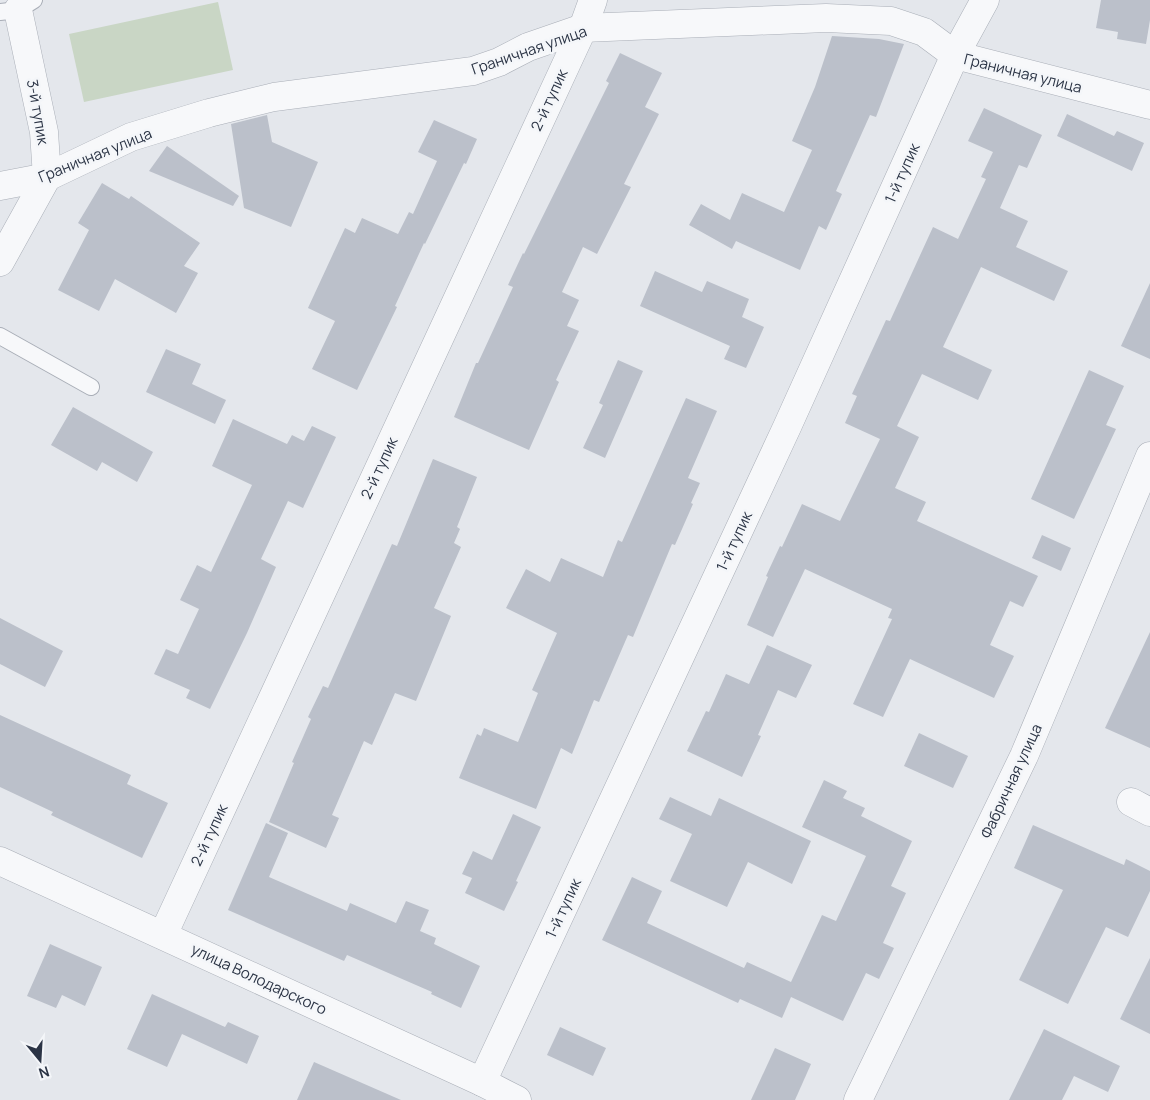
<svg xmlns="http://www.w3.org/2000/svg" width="1150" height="1100" viewBox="0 0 1150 1100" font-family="Manrope,sans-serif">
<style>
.green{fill:#c9d6c5}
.building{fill:#bbc0ca}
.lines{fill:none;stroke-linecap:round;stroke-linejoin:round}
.service-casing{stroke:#a9aeb7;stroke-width:18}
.minor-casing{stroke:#a9aeb7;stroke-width:29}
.service{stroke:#f7f8fa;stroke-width:16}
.minor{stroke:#f7f8fa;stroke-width:28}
.labels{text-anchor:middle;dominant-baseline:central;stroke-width:5;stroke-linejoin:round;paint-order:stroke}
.street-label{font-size:15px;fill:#2b3445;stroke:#f4f6f9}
</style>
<rect width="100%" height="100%" fill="#e4e7ec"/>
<polygon class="green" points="218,2 233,70 84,102 69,34"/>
<g class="building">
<polygon points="1101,0 1150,0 1150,20 1146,44 1117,39 1118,32 1096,28"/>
<polygon points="832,36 879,39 904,44 876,117 870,115 836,191 842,194 826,230 819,226 800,270 736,241 732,249 689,225 701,204 730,220 742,193 784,212 812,150 792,141 815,87"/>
<polygon points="620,53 662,73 645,107 659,114 624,184 631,187 597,254 583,247 562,292 579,300 567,326 579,331 556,380 559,382 529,450 454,417 476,363 478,363 513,287 508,285 523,253 524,254 609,83 606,81"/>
<polygon points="984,108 1042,135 1027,168 1019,165 1000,208 1028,221 1016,247 1068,271 1054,301 981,267 943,347 992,370 978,400 922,374 897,426 919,437 895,488 926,502 917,521 1038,576 1023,607 1010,601 990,645 1014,656 994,698 910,659 883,717 853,704 892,619 888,618 892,609 805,569 773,637 747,625 768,577 766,576 780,546 782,547 802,504 840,521 880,439 845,423 857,396 852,394 886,320 890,321 933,227 958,239 986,179 981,177 993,152 968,141"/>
<polygon points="1067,114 1114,136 1117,131 1144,143 1132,171 1057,136"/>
<polygon points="267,115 272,142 318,162 291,227 244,208 231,124"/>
<polygon points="434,120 477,139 466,164 464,163 425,244 424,243 395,306 397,307 357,390 312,369 335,321 308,308 345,228 355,233 362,218 398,234 409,212 413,214 437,161 418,152"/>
<polygon points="167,146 239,196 233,206 149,171"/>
<polygon points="102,183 129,199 131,196 200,243 184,266 198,273 176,313 115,279 99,311 58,290 89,230 78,223"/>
<polygon points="655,271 702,292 707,281 749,299 742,317 764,327 746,368 724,359 730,346 640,306"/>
<polygon points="1150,283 1150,359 1121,346"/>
<polygon points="166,349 201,364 192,384 226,400 215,424 146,392"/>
<polygon points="618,360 643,371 605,458 583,448 603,405 599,403"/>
<polygon points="1089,370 1124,386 1106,425 1116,429 1074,519 1031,499"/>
<polygon points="686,398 717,411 688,478 700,483 691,503 693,504 675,545 672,544 633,637 628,635 599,702 594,700 572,754 561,748 536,809 459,778 477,734 481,736 484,728 518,742 538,693 532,690 557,633 506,608 526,569 550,582 561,558 603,577 618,540 622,542"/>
<polygon points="73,407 153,452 137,482 102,462 97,471 51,445"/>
<polygon points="233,419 287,444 292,435 304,441 312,426 336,437 303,508 288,501 261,559 276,567 247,633 210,709 186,698 190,690 154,674 166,649 178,654 199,609 180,600 197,565 211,572 252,485 212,466"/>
<polygon points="433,459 477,477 457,527 460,529 454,543 461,547 434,608 451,616 416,701 395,693 372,745 364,741 332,815 339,818 326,848 269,822 294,763 292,762 311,719 308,717 323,686 328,688 392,544 397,546"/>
<polygon points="1042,535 1071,548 1061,571 1032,558"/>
<polygon points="0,618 63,651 45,687 0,664"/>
<polygon points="1150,632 1150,748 1105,728"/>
<polygon points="767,645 812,665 796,698 778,690 758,735 761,736 742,777 687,751 706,711 709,712 726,674 749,684"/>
<polygon points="0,715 131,775 127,784 168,803 142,858 51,815 53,812 0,787"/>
<polygon points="919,733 968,756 953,788 904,766"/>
<polygon points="824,780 847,791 843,798 865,808 861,816 912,841 891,886 906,893 883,943 894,948 879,979 866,973 843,1021 791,997 782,1018 740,999 738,1003 602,940 632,877 662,891 647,923 744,968 747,962 791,982 822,915 836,921 866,856 802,827"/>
<polygon points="670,797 711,816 719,798 811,841 792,884 748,862 727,907 670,881 692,834 659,819"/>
<polygon points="513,814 541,827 516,881 518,882 504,911 465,893 472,878 462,874 473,851 492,860"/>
<polygon points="266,823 288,833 269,877 347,911 350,903 396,923 406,901 429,910 420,931 436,938 434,944 480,966 461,1008 431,994 432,992 347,955 344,961 228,910"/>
<polygon points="1033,825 1124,865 1126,859 1150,871 1150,891 1128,937 1106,927 1068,1004 1019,980 1063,890 1014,868"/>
<polygon points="50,944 102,967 85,1006 62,995 56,1008 27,996"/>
<polygon points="1150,958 1150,1034 1120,1019"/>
<polygon points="152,994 225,1027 228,1022 259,1036 247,1064 182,1034 167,1067 127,1049"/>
<polygon points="560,1027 606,1048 593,1076 547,1055"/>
<polygon points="1044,1029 1120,1066 1108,1092 1074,1076 1062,1100 1009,1100"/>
<polygon points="775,1048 811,1064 795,1100 751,1100"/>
<polygon points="314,1062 401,1100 297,1100"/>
</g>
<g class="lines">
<g class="service-casing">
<g id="service">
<polyline points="0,12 18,10 34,0"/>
<polyline points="0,336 91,387"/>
</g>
</g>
<g class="minor-casing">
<g id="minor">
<polyline points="0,186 47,177 131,137 209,113 274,97 473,71 499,62 528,47 583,28 826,18 891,21 924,32 955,55 1150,105"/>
<polyline points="0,262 47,177 44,132 18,10"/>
<polyline points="1131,802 1150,812"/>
<polyline points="0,861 482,1082 517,1100"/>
<polyline points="163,935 583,28 593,0"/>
<polyline points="482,1082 787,427 955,55 985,0"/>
<polyline points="858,1100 1024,756 1150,456"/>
</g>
</g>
<use href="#service" class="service"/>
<use href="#minor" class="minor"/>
</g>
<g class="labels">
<g class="street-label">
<text transform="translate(529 50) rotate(-19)">Граничная улица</text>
<text transform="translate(1023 73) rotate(14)">Граничная улица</text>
<text transform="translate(549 100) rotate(-65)">2-й тупик</text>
<text transform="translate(38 112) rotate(80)">3-й тупик</text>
<text transform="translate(95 155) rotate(-22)">Граничная улица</text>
<text transform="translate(902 173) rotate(-66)">1-й тупик</text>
<text transform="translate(379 468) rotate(-65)">2-й тупик</text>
<text transform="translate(734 541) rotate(-65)">1-й тупик</text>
<text transform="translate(1011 781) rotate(-65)">Фабричная улица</text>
<text transform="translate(209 835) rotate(-65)">2-й тупик</text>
<text transform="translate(563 908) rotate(-65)">1-й тупик</text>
<text transform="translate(259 979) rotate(25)">улица Володарского</text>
</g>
</g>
<g transform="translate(40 1060) rotate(162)" stroke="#f4f6f9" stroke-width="4" paint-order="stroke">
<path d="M0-4L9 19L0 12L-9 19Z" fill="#2b3445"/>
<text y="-8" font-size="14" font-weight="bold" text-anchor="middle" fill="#2b3445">N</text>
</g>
</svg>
